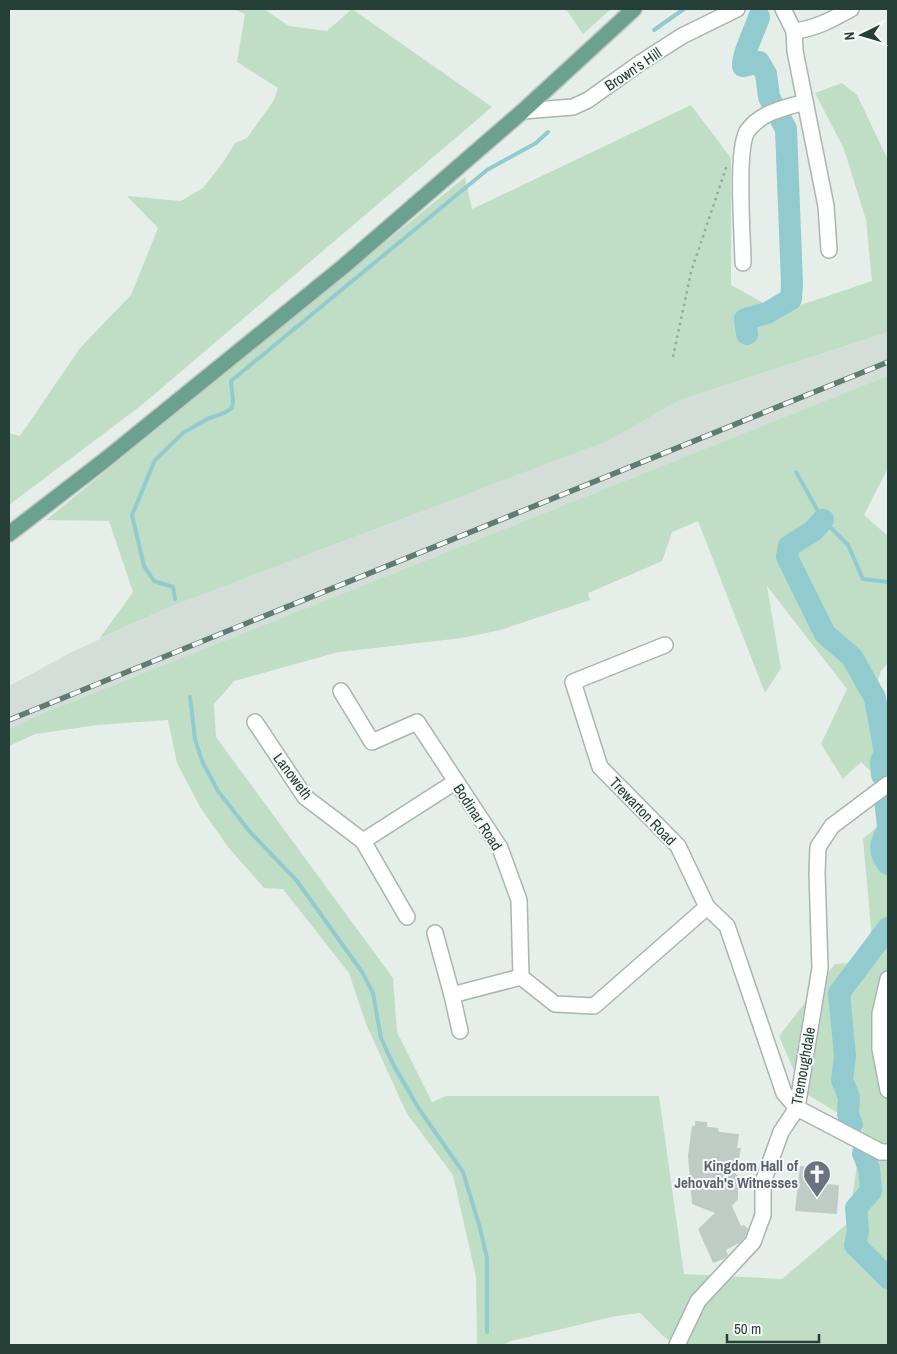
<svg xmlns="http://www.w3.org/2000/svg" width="897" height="1354" viewBox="0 0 897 1354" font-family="'Archivo Narrow',sans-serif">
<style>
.built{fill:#d4ded9}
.green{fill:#c0dec6}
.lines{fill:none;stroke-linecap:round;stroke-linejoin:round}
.stream{stroke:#91cbcf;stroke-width:4}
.river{stroke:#91cbcf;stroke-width:22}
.building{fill:#beccc5}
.minor-casing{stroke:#a8b6b0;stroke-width:18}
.major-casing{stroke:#c2c9c7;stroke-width:18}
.path{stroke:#88b0a0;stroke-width:2.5;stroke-dasharray:2.5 4;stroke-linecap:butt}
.minor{stroke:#fff;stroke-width:15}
.major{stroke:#6da18f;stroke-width:15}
.rail-casing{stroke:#607b71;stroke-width:5.5}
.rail{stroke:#f7faf8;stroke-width:4;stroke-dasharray:11;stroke-linecap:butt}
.labels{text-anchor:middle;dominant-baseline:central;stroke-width:4;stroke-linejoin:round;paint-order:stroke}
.street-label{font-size:15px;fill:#253f36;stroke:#f7faf8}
.worship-label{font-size:15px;font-weight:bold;fill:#5b616d;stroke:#f7faf8;text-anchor:end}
</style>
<rect width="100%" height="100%" fill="#e6eeea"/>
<polygon class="built" points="888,332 888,456 698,521 672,532 662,561 588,593 590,600 500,630 461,638 338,652 234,681 214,704 97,725 35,734 9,746 9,686 70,653 167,608 608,441 680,400"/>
<g class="green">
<polygon points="233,9 264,9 289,26 327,31 352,9 492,107 143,404 9,505 9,433 20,436 80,348 131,295 158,228 127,196 181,201 203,188 224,161 235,143 247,138 274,100 278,88 237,62 245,14"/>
<polygon points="566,9 611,9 583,34"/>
<polygon points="842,83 857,95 888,160 888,332 680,400 608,441 167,608 99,639 133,592 109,521 46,520 465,177 472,209 691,105 731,158 731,285 780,312 872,281 866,220 844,149 815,93"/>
<polygon points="888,376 888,468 864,515 888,536 888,663 881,671 876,685 888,770 879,779 861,762 843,779 821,744 847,689 767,586 781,668 765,693 698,521 672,532 662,561 588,593 590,600 500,630 461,638 338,652 234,681 214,704 216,737 393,978 397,1032 432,1102 446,1096 659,1096 684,1274 782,1279 848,1223 863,1128 803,1092 779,1036 835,964 874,961 863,839 888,817 888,1345 676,1345 663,1336 640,1313 616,1316 511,1341 503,1345 477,1345 476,1277 453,1175 407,1114 366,1024 349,973 283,889 264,888 228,847 200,807 177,763 168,720 97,725 35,734 9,746 9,730 32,718"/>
</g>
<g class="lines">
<g class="stream">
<polyline points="654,30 684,9"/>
<polyline points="796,472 823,520 848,545 863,579 888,582"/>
<polyline points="175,599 173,587 154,581 144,566 132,515 155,460 183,433 207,419 224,413 232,408 233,402 231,381 487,170 536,143 548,132"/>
<polyline points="190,697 195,739 202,761 218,791 250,832 297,881 362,972 373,993 381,1038 393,1064 419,1109 463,1172 480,1228 487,1258 487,1332"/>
</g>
<g class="river">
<path d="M747,334L745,319L767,313L791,299L792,284L786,129L769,97L766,74L759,62L743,66C742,55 755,30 759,17"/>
<polyline points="823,520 813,531 789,546 787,557 825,634 852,657 875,698 885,753 881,761 882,775"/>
<polyline points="885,800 888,826"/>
<path d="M888,829C881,843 877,850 888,864"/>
<polyline points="852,1125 848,1114 849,1097 842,1080 845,1056 839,993 888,928"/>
<polyline points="863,1153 869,1169 871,1191 856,1208 858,1231 855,1245 888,1278"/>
</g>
</g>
<g class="building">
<polygon points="695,1121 707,1122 707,1127 718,1128 719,1132 739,1134 737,1148 741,1148 736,1175 738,1175 738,1199 732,1206 741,1226 744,1225 748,1229 745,1237 739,1243 726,1250 728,1255 724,1259 713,1263 698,1229 715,1213 692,1204 688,1156 692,1126 695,1126"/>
<polygon points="800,1166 825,1169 825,1184 839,1185 837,1214 795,1211"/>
</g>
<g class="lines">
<g class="minor-casing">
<g id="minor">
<polyline points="783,9 794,31 795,51 826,206 829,250"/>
<path d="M794,31C815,29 833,19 851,9"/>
<polyline points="523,111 573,107 588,100 640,63 682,36 737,9"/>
<path d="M743,263C743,239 735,147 748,130C762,112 784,108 805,102"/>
<polyline points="665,645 573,682 600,767 678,846 707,907 727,926 784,1093 797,1108 881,1152 888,1152"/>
<polyline points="341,691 372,742 417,722 500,848 519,900 521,977 555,1004 594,1006 707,907"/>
<polyline points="255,722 305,797 363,841 455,782"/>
<polyline points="363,841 407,917"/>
<polyline points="435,933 452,995 521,977"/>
<polyline points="888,979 880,1014 880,1049 888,1090"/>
<polyline points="452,995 460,1031"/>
<polyline points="677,1345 698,1301 753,1242 763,1215 763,1182 781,1132 797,1108 820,968 817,873 818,847 832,826 888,784"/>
</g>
</g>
<g class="major-casing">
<polyline id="major" points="9,534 105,460 344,266 523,111 634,9"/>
</g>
<polyline class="path" points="673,357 691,272 727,165"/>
<use href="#minor" class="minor"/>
<use href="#major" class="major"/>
<g class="rail-casing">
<polyline id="rail" points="9,720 888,362"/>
</g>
<use href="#rail" class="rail"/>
</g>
<defs>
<g id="church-pin" transform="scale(1.4375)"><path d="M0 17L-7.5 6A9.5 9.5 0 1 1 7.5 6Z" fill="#6b7280" stroke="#f7faf8"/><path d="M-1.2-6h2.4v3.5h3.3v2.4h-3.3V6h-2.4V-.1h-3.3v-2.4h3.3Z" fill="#fff"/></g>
</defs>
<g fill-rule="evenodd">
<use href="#church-pin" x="817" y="1174"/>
</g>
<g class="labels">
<g class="street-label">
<text transform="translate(633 69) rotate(-34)">Brown's Hill</text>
<text transform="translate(293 776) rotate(53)">Lanoweth</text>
<text transform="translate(643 811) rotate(46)">Trewarton Road</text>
<text transform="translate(478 817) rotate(57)">Bodinar Road</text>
<text transform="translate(803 1066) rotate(-80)">Tremoughdale</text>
</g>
<g class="worship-label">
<text x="798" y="1165">Kingdom Hall of<tspan x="798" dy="17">Jehovah's Witnesses</tspan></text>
</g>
</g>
<rect width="897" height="1354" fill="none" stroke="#253f36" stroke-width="20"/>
<g transform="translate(862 35) rotate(265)" stroke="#f7faf8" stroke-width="4" paint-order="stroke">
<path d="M0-4L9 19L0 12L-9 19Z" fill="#253f36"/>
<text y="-8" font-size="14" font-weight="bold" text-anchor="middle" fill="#253f36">N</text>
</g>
<path d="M727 1334v8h92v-8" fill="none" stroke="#253f36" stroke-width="2.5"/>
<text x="734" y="1334" font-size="15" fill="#253f36" stroke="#f7faf8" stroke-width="4" paint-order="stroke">50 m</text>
</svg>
